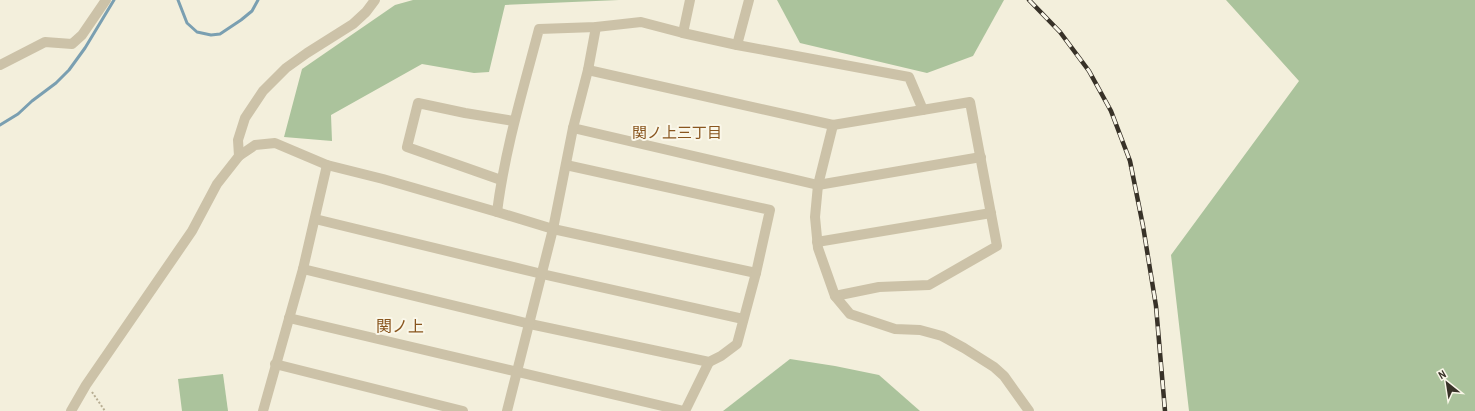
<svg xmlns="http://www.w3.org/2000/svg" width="1475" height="411" viewBox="0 0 1475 411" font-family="'Archivo Narrow','Noto Sans JP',sans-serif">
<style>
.green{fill:#abc39c}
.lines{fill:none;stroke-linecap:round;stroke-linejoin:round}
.stream{stroke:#7a9fb1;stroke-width:3}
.path{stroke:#b7ad92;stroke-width:2;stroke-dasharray:2 2;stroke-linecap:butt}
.minor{stroke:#ccc2a8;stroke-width:10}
.rail-casing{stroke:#383228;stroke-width:4.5}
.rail{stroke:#faf7e9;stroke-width:3;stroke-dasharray:9;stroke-linecap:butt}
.labels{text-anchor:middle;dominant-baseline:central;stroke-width:4;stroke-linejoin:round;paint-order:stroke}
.neighbourhood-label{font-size:15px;fill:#89561f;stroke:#faf7e9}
.quarter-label{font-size:16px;fill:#89561f;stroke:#faf7e9}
</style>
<rect width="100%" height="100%" fill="#f3efdc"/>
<g class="green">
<polygon points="413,0 619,0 505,5 489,72 474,73 422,64 331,115 332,141 284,137 302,69 395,5"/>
<polygon points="777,0 1004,0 973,56 927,73 800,43"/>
<polygon points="1226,0 1475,0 1475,411 1189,411 1171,255 1299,81"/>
<polygon points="790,359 835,366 879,375 920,411 723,411"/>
<polygon points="223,374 228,411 182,411 178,379"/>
</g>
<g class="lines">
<g class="stream">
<polyline points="178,0 187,23 197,32 211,35 220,34 241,20 252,11 258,0"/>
<polyline points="0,125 18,114 32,101 56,83 69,70 85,48 114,0"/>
</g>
<polyline class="path" points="92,392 105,411"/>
<g class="minor">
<polyline points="683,33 690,0"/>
<polyline points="737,45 749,0"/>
<polyline points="0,65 45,42 72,44 82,35 106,0"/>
<polyline points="588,70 833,125 970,102 997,246 929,285 879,287 835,296"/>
<polyline points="833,125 818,185 815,217 818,248 835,296 850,314 895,329 920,330 942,336 964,348 994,367 1004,376 1029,411"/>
<polyline points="573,128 818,185 981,157"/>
<polyline points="239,156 255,145 275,143 327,165 383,179 497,212 553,229 756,273"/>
<polyline points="501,180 407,147 418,103 465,113 514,121"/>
<path d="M497,212C505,149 523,90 539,29L596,27L641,22L683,33L737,45L909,77L923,110"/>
<polyline points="315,219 542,274 743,319"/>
<polyline points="817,242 991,213"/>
<polyline points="303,269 530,324 709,362 721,356 737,344 756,273 770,210 566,165"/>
<polyline points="289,318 684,411"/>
<polyline points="275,364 463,411"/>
<polyline points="71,411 86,385 192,231 217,184 239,156 238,140 245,118 263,91 286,68 307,53 353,24 366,12 375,0"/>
<polyline points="263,411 303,269 327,165"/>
<polyline points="507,411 553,229 573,128 588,70 596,27"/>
<polyline points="685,411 709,362"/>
</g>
<g class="rail-casing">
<polyline id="rail" points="1029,0 1060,32 1089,71 1111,111 1130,161 1143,226 1156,306 1165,411"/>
</g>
<use href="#rail" class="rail"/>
</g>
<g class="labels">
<g class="neighbourhood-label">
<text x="677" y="132">関ノ上三丁目</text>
</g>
<g class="quarter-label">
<text x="400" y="326">関ノ上</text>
</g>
</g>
<g transform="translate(1447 383) rotate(330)" stroke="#faf7e9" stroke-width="3" paint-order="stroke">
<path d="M0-3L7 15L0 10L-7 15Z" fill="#383228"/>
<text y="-6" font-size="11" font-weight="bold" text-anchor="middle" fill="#383228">N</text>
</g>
</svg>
